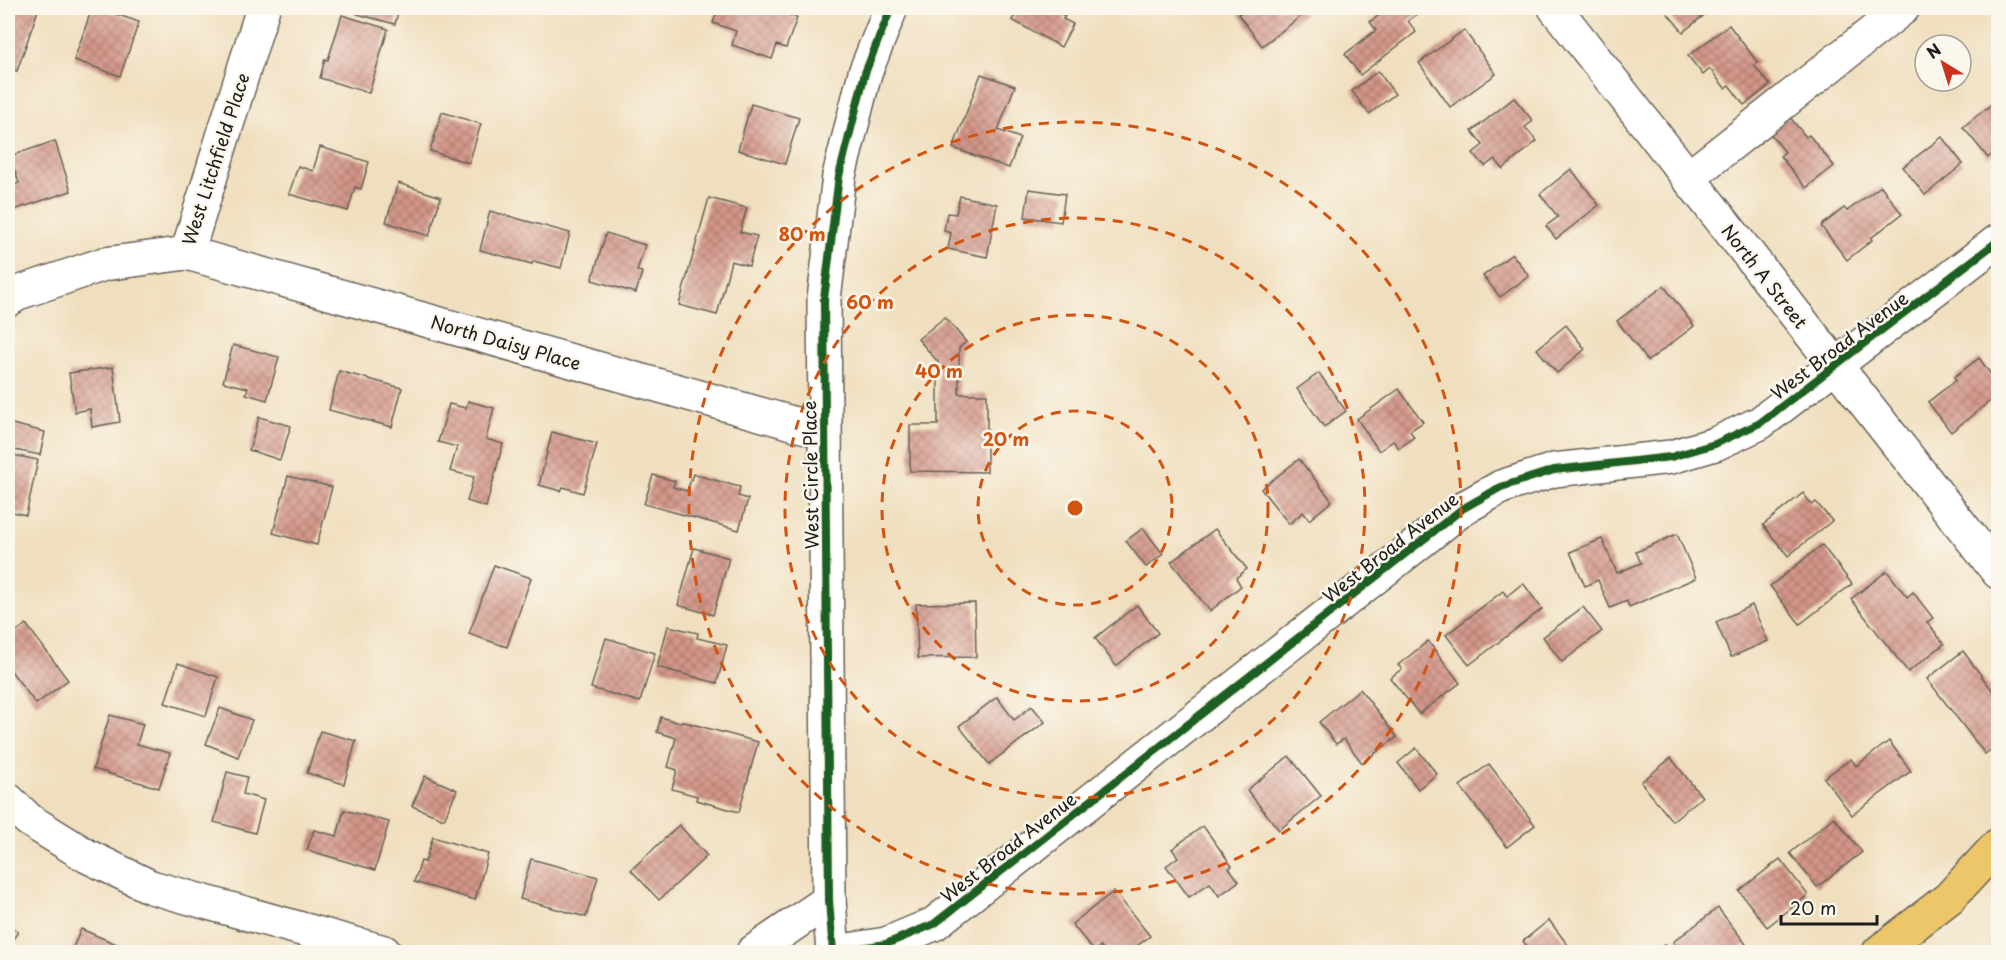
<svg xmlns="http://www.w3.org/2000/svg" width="2006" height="960" viewBox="0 0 2006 960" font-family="'Playpen Sans',sans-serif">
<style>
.building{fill:url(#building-cross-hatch)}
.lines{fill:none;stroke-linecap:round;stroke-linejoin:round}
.minor-casing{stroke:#666055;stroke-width:36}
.major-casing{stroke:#666055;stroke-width:36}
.minor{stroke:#fff;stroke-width:33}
.major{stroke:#ecc669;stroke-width:33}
.cycleway-casing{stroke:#fbf7ec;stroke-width:11}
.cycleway{stroke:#1b5e20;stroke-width:8}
.ring{fill:none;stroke:#d4530e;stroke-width:3;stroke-dasharray:10 8}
.labels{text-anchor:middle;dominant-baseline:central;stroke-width:5;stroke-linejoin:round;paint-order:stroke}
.street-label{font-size:18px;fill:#1c1c1c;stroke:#fbf7ec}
.centre{fill:#d4530e;stroke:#fbf7ec;stroke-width:3}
.ring-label{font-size:18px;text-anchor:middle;font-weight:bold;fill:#d4530e;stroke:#fbf7ec;stroke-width:5;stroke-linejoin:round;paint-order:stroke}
</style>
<defs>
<pattern id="building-cross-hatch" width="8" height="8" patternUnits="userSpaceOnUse" patternTransform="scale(1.5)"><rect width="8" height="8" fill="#d49689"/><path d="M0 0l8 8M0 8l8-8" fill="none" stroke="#ab7a6f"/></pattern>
</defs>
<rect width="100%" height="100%" fill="#fbf7ec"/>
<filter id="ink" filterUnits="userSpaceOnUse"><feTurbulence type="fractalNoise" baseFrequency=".0167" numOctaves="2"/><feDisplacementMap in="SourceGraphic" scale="12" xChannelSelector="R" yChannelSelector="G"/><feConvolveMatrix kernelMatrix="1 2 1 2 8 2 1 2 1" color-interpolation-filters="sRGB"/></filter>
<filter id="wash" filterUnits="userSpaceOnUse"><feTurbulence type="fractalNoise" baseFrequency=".008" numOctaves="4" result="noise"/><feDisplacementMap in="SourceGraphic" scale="24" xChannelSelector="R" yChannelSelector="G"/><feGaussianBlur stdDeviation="1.35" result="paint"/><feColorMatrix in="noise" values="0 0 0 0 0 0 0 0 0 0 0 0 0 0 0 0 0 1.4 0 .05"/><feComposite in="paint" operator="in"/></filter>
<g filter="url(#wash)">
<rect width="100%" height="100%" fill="#f0dfbf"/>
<g id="blocks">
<g class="building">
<polygon points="8,8 30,8 38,10 17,71 8,68"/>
<polygon points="92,8 98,8 139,22 120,76 74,60"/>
<polygon points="358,8 399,8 395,24 357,14"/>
<polygon points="718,8 769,8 797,18 786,48 777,45 772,59 732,45 736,31 713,23"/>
<polygon points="1020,8 1060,8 1057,12 1065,16 1063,19 1073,24 1061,47 1012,20"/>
<polygon points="1248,8 1308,8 1309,10 1262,46 1238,14"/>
<polygon points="1389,8 1425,8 1408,21 1416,32 1360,75 1345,54 1376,30 1370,22"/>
<polygon points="1666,8 1713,8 1683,32 1664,9"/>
<polygon points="342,15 388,29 369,93 320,78 325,59 328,60"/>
<polygon points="1729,25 1758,63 1754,65 1770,85 1744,105 1729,85 1725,88 1710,69 1703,75 1688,56"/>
<polygon points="1464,30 1496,74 1450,107 1419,63"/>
<polygon points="1378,71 1395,94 1369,114 1352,91"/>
<polygon points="981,74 1015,86 998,130 1020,138 1009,168 953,148"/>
<polygon points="1514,98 1533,121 1525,127 1537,141 1503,169 1495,159 1485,166 1473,153 1483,145 1472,131"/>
<polygon points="1998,99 1998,149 1988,158 1963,127"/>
<polygon points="751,104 799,118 785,164 738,150"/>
<polygon points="442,112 481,124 469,163 430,151"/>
<polygon points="1789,116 1806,137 1809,135 1834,166 1806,188 1780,156 1785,152 1769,132"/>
<polygon points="1942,137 1963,164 1925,195 1903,167"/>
<polygon points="55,141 71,191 8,212 8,187 19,183 10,156"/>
<polygon points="320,147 369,162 361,189 355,187 348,211 289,194 298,166 313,171"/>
<polygon points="1571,169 1599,205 1556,239 1546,226 1558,217 1540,194"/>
<polygon points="398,183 441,197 429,236 386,222"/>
<polygon points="1881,186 1902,214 1871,238 1872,240 1847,260 1821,226 1844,208 1847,211"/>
<polygon points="1029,189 1065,194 1061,222 1025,217"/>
<polygon points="960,196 997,204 987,257 948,249 951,233 944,231 947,213 956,214"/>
<polygon points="709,198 747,208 740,232 757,236 749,266 731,261 717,315 679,305"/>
<polygon points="490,211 570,233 561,268 533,261 532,264 480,250"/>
<polygon points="606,233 645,245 637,271 642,272 636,293 592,280"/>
<polygon points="1512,254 1529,276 1500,297 1483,276"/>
<polygon points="1664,286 1694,326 1648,361 1617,321"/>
<polygon points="945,317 966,342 959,348 959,394 987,394 987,472 910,471 910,425 938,425 938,362 918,339"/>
<polygon points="1566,325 1585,349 1557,373 1537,349"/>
<polygon points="233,345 279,357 267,400 246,394 248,388 223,382"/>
<polygon points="1979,358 1998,384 1998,395 1951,432 1928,402 1956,380 1954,377"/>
<polygon points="113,367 120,422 92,427 90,409 75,412 69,373"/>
<polygon points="339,371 402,388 392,427 329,410"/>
<polygon points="1319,373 1346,411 1324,427 1297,389"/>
<polygon points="1399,389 1423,422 1410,431 1414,437 1399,448 1393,441 1379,451 1357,419"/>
<polygon points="468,401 494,408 486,439 503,444 486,507 467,501 474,477 450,471 457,447 438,442 449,404 466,408"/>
<polygon points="259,417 291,426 280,460 249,450"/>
<polygon points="8,423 45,432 40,455 14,450 13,455 38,460 26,515 8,511"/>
<polygon points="552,432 597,444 583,493 563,487 561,491 539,485"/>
<polygon points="1299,459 1332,501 1309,520 1303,512 1289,524 1261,489"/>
<polygon points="693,474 740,487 738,496 748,499 739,530 644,504 653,475 675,481 673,487 687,491"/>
<polygon points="288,476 332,487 317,545 273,533"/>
<polygon points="1803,493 1812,505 1816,502 1832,521 1788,556 1763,525"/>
<polygon points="1143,528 1163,554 1146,567 1126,541"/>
<polygon points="1215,529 1247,569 1236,578 1241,586 1210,611 1171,562"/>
<polygon points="1677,534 1696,578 1629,607 1627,601 1610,608 1598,580 1585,586 1570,552 1602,539 1617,573 1641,563 1636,552"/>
<polygon points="1822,545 1852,584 1800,624 1770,586"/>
<polygon points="694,548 729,558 713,615 678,605"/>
<polygon points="494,565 531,578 507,647 469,634"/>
<polygon points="1887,571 1907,597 1913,592 1933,618 1927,622 1944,644 1908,672 1851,599"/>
<polygon points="1523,583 1542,609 1469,665 1446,635 1503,591 1507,596"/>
<polygon points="975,603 976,657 918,658 916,604"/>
<polygon points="1137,605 1158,633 1116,666 1095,638"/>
<polygon points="1752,605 1768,641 1731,657 1716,622"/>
<polygon points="1583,607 1602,631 1562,662 1543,637"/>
<polygon points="26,624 68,680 36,704 11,671 8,674 8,638"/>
<polygon points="668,626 698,633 697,638 727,645 717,683 657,667"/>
<polygon points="606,638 655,653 640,702 591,688"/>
<polygon points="1428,641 1460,683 1419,714 1390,678 1402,669 1398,665"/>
<polygon points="1963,651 1998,698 1998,744 1985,754 1927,679"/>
<polygon points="178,663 218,677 206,716 165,703"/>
<polygon points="1360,689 1397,737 1362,763 1344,739 1336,744 1319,722"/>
<polygon points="997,697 1014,720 1032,706 1045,722 989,764 959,726"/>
<polygon points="220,708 252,720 238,757 206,744"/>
<polygon points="110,715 143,724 137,744 170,753 159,788 93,769"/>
<polygon points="661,717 680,723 681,721 758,742 739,812 696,800 697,796 672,789 677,770 668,767 676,738 657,732"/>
<polygon points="320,731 356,741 344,784 307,773"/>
<polygon points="1889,741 1911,771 1852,815 1824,778 1851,759 1856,766"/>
<polygon points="1416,748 1437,774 1418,789 1398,763"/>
<polygon points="1289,756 1321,796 1279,830 1247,790"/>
<polygon points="1671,758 1702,797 1672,821 1641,782"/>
<polygon points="1489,764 1535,825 1507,847 1460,786"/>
<polygon points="227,772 247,777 243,794 264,800 255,833 214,822"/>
<polygon points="425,776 457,790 444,819 412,806"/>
<polygon points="344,810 389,822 375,870 307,850 314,830 337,836"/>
<polygon points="1834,817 1862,852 1817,887 1790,853"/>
<polygon points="679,825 707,856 659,900 631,870"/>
<polygon points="1203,826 1232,866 1229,868 1239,881 1219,896 1210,883 1189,897 1166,866 1178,857 1172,849"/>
<polygon points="433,837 488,854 475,900 414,882 421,861 425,862"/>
<polygon points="531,859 598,877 586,917 520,899"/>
<polygon points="1780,859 1808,895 1767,927 1739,891"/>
<polygon points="1114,891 1150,936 1129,952 1105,952 1100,946 1094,951 1072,924"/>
<polygon points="1718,908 1746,944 1734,952 1681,952 1673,942"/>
<polygon points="1549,920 1573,952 1532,952 1523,941"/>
<polygon points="8,925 18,932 8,946"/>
<polygon points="81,929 130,950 129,952 71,952"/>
<polygon points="1665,944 1671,952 1654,952"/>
</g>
</g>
</g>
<g filter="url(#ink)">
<use href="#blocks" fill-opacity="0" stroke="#666055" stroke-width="1.5"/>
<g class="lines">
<g class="minor-casing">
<g id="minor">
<polyline points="1555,8 1998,572"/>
<polyline points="1688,178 1903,8"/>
<polyline points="187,253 824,432"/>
<polyline points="8,300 21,292 104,264 187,253 263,8"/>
<polyline points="8,800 29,820 87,856 151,887 384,952"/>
<polyline points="753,952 829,900"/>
<polyline points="833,952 829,900 824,299 839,176 865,73 891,8"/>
<polyline points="836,952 886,944 934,924 1462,509 1501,487 1554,470 1671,457 1715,444 1760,423 1998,241"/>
</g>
</g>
<g class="major-casing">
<polyline id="major" points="1879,952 1949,898 1998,845"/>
</g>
<use href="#minor" class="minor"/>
<use href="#major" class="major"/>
<g class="cycleway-casing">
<g id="cycleway">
<polyline points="833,952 829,900 824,299 839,176 865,73 891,8"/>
<polyline points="836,952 886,944 934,924 1462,509 1501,487 1554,470 1671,457 1715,444 1760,423 1998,241"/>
</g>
</g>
<use href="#cycleway" class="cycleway"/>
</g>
</g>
<g class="ring">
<circle cx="1075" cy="508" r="97"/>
<circle cx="1075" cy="508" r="193"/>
<circle cx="1075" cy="508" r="290"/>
<circle cx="1075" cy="508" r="386"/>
</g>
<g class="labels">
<g class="street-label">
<text transform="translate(215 159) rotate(-72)">West Litchfield Place</text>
<text transform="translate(1765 276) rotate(52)">North A Street</text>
<text transform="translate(506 342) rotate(16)">North Daisy Place</text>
<text transform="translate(1839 345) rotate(-37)">West Broad Avenue</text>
<text transform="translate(810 475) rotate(-91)">West Circle Place</text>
<text transform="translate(1390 547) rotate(-38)">West Broad Avenue</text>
<text transform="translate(1008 847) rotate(-38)">West Broad Avenue</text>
</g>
</g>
<circle cx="1075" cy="508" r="9" class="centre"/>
<g class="ring-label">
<text x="802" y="241">80 m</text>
<text x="870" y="309">60 m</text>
<text x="939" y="378">40 m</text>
<text x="1006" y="446">20 m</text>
</g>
<rect width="2006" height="960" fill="none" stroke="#fbf7ec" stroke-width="30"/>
<g transform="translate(1943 63) rotate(322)"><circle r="28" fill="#fbf7ec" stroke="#a29f99" stroke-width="1.5"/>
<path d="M0-4.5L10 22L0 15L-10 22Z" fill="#c8321e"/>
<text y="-9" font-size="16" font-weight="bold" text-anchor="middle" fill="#1c1c1c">N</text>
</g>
<path d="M1781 915v9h96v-9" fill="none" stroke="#1c1c1c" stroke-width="3"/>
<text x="1790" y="915" font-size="18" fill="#1c1c1c" stroke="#fbf7ec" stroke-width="4.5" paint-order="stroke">20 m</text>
</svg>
